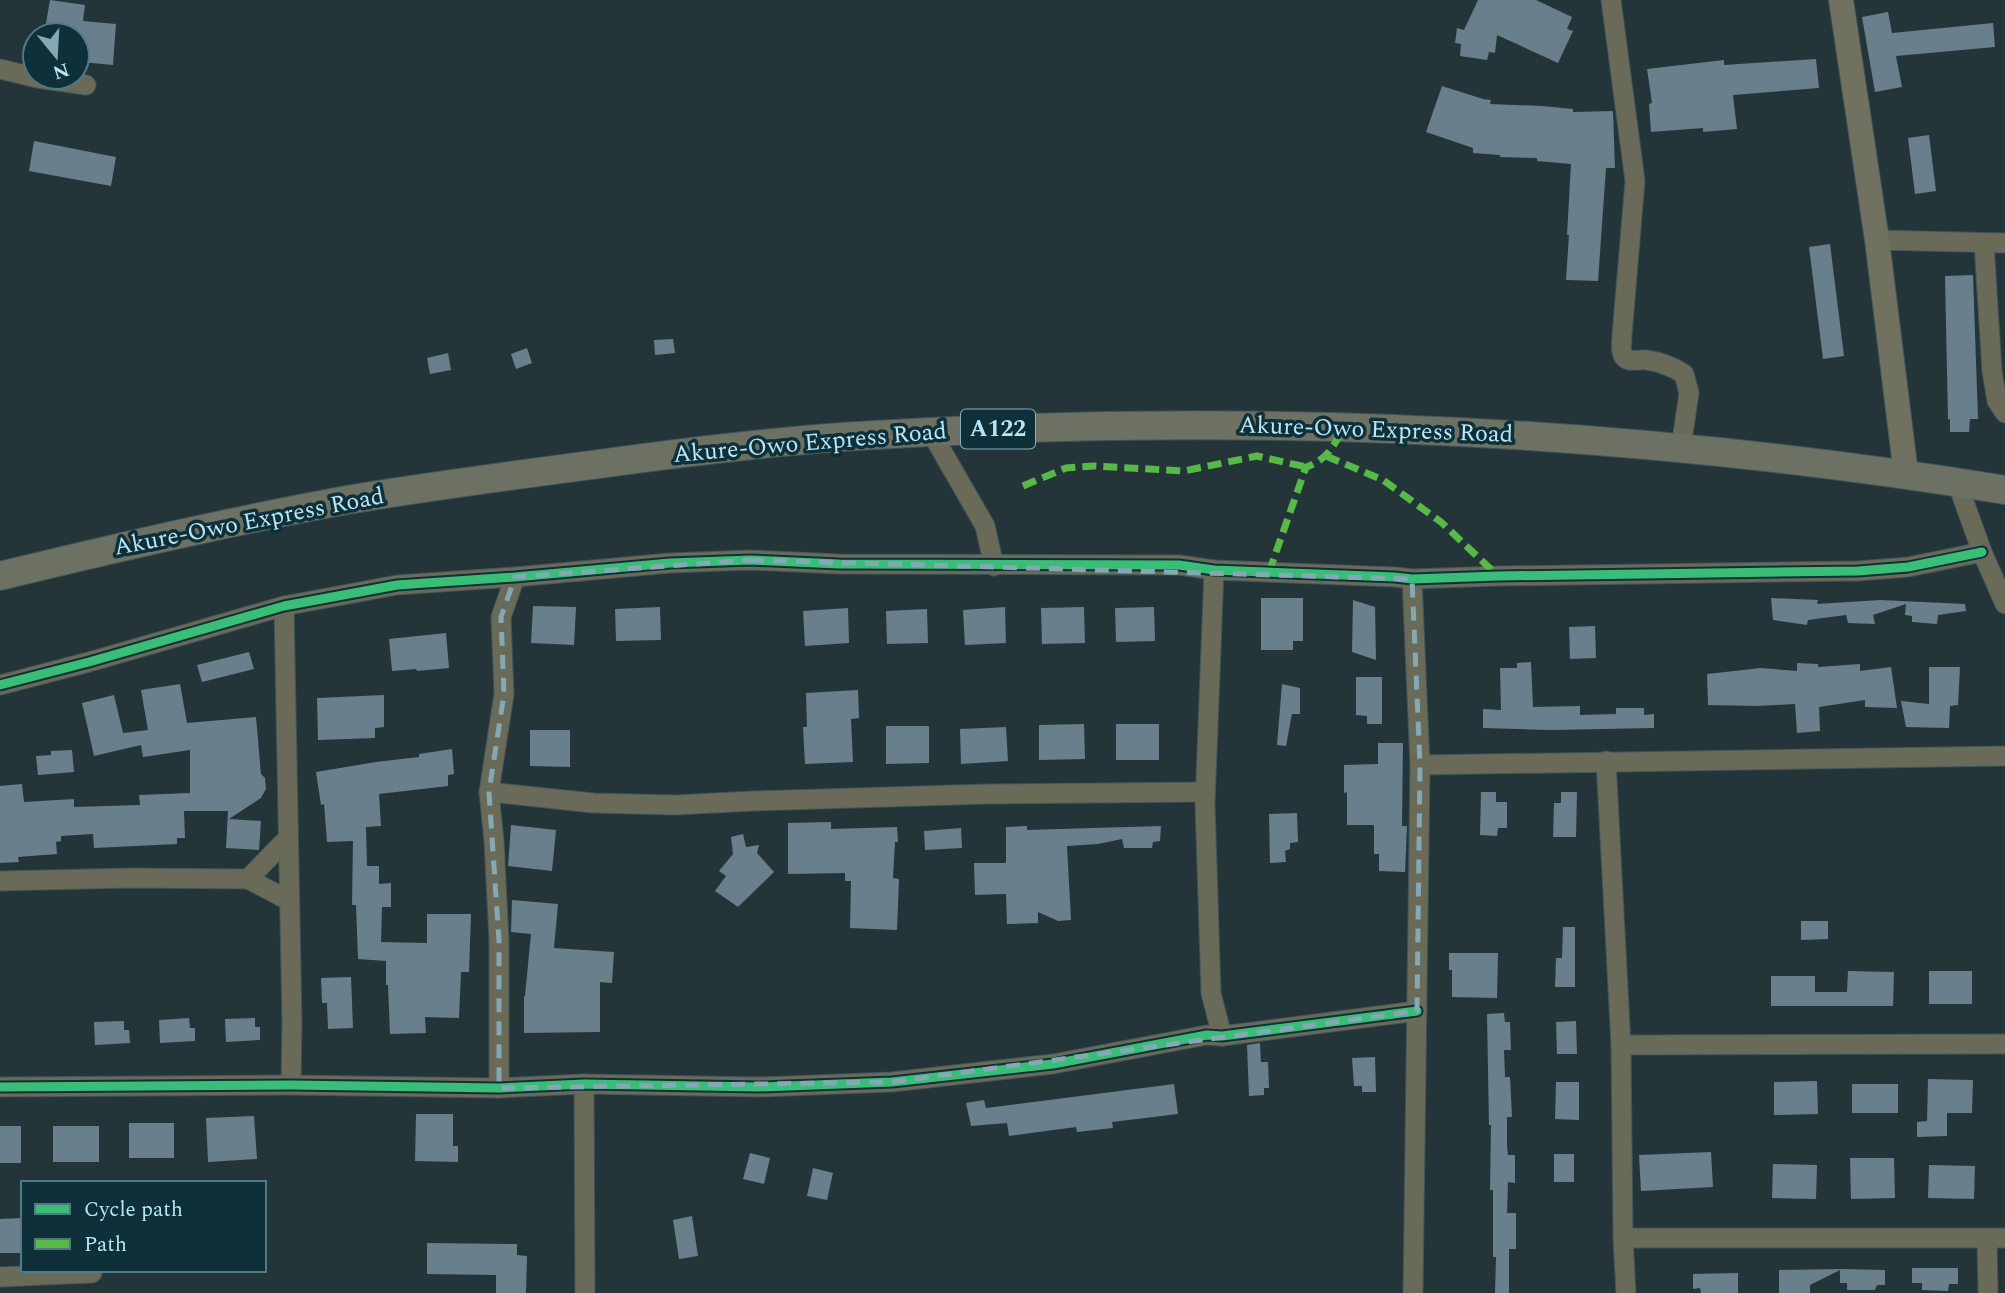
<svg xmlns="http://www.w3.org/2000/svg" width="2005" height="1293" viewBox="0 0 2005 1293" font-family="Spectral,serif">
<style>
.building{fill:#697f8b}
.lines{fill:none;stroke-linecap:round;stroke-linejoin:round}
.minor-casing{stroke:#40545a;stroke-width:21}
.major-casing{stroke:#40545a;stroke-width:26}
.highway-casing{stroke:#40545a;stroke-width:30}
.minor{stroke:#6a6a59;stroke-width:19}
.major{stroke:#70715f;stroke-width:24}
.highway{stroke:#6d7163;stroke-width:28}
.quiet{stroke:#58b947;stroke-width:7;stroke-dasharray:14 7;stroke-linecap:butt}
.cycleway-casing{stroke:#0f3039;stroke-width:13}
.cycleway{stroke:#3abd76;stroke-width:9}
.marked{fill:none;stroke:#84a8b4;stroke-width:5;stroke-dasharray:14 9;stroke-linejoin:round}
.labels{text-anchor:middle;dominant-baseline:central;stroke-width:7;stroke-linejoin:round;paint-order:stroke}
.shield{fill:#0f3039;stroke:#85afbd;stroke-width:2}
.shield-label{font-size:23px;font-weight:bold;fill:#b8e6f6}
.street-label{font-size:24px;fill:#b8e6f6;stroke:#0f3039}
</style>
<rect width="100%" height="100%" fill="#24353a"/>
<g class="building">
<polygon points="50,0 85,5 83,21 116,24 113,65 81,62 82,45 77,44 77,35 44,35"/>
<polygon points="1478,0 1536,0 1572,17 1567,29 1573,31 1558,63 1497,35 1495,53 1489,52 1487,60 1460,56 1461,44 1455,43 1457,28 1464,30"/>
<polygon points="1888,12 1892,33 1993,23 1995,47 1896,56 1902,87 1875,92 1862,17"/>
<polygon points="1816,59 1819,88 1733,95 1737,129 1703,132 1703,128 1651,132 1649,104 1652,103 1647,69 1724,60 1724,65"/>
<polygon points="1442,86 1483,99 1491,100 1490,104 1542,106 1573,109 1573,112 1613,111 1615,168 1606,168 1598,281 1566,280 1569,235 1567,235 1571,164 1537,161 1537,158 1500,157 1500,155 1473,153 1473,148 1426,132"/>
<polygon points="1929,135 1936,191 1915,194 1908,138"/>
<polygon points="34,141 116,157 111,186 29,171"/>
<polygon points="1830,244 1844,356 1823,359 1809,247"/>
<polygon points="1973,275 1978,419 1970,419 1969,432 1950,432 1950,419 1948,420 1945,276"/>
<polygon points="673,339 675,353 655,355 654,340"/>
<polygon points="527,348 532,363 516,369 511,354"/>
<polygon points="448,353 451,370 430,374 427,358"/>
<polygon points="1261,598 1303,598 1303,641 1293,641 1293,650 1261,650"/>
<polygon points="1771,598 1818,600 1817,604 1880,600 1965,604 1966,611 1938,615 1937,624 1912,622 1912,616 1905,615 1906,604 1873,615 1875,624 1848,623 1846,615 1808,620 1807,625 1773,620"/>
<polygon points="1353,600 1375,607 1376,660 1352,652"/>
<polygon points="533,606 576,607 574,645 531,643"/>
<polygon points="660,607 661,640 616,641 615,609"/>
<polygon points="1005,607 1006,643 965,645 963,610"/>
<polygon points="1084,607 1085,643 1042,644 1041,608"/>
<polygon points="1154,607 1155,641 1116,642 1115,608"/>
<polygon points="848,608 849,643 805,646 803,611"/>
<polygon points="927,609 928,643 887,644 886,611"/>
<polygon points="1595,626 1596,658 1570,659 1569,627"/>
<polygon points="446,633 449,668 417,671 416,669 392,671 389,639"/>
<polygon points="249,652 254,669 202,682 197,665"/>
<polygon points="1531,662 1533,707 1580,706 1580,715 1616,714 1616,708 1644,708 1644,715 1654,714 1654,728 1551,730 1483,728 1483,709 1501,710 1500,668 1517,668 1517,663"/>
<polygon points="1797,663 1818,664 1818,667 1860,664 1860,671 1891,667 1897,708 1865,707 1865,700 1819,707 1820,731 1797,733 1795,704 1757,706 1708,705 1707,674 1761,668 1797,671"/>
<polygon points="1929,667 1960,667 1958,705 1950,706 1949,728 1906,727 1901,701 1929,704"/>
<polygon points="1356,677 1382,677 1382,724 1367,724 1367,716 1356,715"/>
<polygon points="180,684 187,723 256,717 261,774 265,778 266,789 261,798 229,819 261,821 259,850 226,848 228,811 184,811 185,838 177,838 177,844 94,848 93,834 61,836 61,841 56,842 57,854 18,857 19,862 0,863 0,786 22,784 24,802 74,799 74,807 140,805 139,795 190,793 190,750 143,757 141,745 94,756 82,703 114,695 123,733 148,730 141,690"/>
<polygon points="1282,684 1300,688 1300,714 1292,714 1286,746 1277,745"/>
<polygon points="858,690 859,718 851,719 853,762 805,764 803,727 807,727 806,693"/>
<polygon points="384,695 384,727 375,728 375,738 318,740 317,698"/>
<polygon points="1084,724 1085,759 1039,760 1039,725"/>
<rect x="1116" y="724" width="43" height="36"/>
<polygon points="886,726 929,726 929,763 886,764"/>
<polygon points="1006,727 1008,761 961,764 960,729"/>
<polygon points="530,730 570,730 570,767 530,766"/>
<polygon points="1378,743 1403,743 1402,826 1407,826 1405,872 1379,871 1379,854 1374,854 1374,825 1347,825 1347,792 1344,793 1344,765 1378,764"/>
<polygon points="452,749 454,774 448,775 448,786 379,794 381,826 366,827 367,866 379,866 379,884 391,883 391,907 382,907 381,942 427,943 427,914 471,914 469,972 461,972 459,1018 425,1017 426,1033 390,1034 388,985 386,985 386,961 358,959 356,905 352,905 353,841 327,842 324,804 321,805 316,772 376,762 419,757 419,754"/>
<polygon points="72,750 74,772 38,775 36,756 51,755 51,751"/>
<polygon points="1481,792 1496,792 1496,802 1507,802 1507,828 1498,828 1497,836 1480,835"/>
<polygon points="1561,792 1577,792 1576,837 1553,837 1554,803 1561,803"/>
<polygon points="1297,813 1298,842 1290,843 1290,849 1285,851 1286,862 1270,863 1269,814"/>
<polygon points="831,822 831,829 897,827 898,842 895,842 893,878 899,879 897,930 850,928 851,881 845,881 845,873 788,874 788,823"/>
<polygon points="511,825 556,830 552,871 508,866"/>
<polygon points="1027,826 1027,830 1161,826 1160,841 1153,842 1152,848 1124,848 1122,839 1098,844 1067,846 1071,920 1058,921 1038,912 1038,923 1007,924 1006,894 975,895 974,863 1006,863 1006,827"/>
<polygon points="961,828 962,848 925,850 924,831"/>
<polygon points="743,834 746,847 759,845 757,853 774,872 738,907 715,891 726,876 719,871 733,854 731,837"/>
<polygon points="512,900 558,904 554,948 614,952 612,983 600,982 600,1032 524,1033 524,996 525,996 531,934 511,932"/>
<polygon points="1801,921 1828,921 1828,939 1801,940"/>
<polygon points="1563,927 1575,927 1575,987 1555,987 1556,958 1562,958"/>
<polygon points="1449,953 1498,953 1497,998 1452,997 1452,970 1449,970"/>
<polygon points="1848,971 1894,972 1893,1006 1771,1006 1771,976 1815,976 1815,992 1847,992"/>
<rect x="1929" y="971" width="43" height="33"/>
<polygon points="351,977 353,1028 328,1029 327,1003 322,1003 321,978"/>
<polygon points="1504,1013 1505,1022 1510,1022 1511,1050 1504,1050 1505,1077 1510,1077 1512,1117 1507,1117 1507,1146 1508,1155 1515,1155 1515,1183 1508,1182 1507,1213 1516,1213 1516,1249 1509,1249 1509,1293 1495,1293 1496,1257 1493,1257 1493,1190 1490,1190 1491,1125 1489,1125 1487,1014"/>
<polygon points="189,1018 190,1028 195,1028 195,1041 160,1043 159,1020"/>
<polygon points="255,1018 255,1027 260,1027 260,1040 226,1042 225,1019"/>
<polygon points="124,1021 124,1030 129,1030 130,1043 95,1045 94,1022"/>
<polygon points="1576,1021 1577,1054 1557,1054 1556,1022"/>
<polygon points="1260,1043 1261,1062 1268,1062 1269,1088 1264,1088 1264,1095 1249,1096 1247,1045"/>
<polygon points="1375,1057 1376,1092 1362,1092 1362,1086 1354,1086 1352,1058"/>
<polygon points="1928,1079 1973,1080 1972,1113 1947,1113 1947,1136 1917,1137 1917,1122 1927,1121"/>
<polygon points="1817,1081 1818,1114 1774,1115 1774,1082"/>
<polygon points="1556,1082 1579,1082 1579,1120 1555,1119"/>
<polygon points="1174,1084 1178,1114 1112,1122 1113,1128 1077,1132 1076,1127 1009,1136 1007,1123 971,1126 966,1103 984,1100 986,1108"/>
<rect x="1852" y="1084" width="46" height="29"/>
<polygon points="416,1114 453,1114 453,1146 458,1146 458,1162 415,1161"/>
<polygon points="254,1116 257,1159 208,1162 206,1118"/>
<rect x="129" y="1123" width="45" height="35"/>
<rect x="0" y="1126" width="21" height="37"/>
<rect x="53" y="1126" width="46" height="36"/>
<polygon points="1711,1152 1713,1187 1641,1191 1639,1155"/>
<polygon points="750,1153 770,1158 764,1184 743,1179"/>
<rect x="1554" y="1154" width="20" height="28"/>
<polygon points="1850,1158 1894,1158 1895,1198 1851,1199"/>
<polygon points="1773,1164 1817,1165 1816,1199 1772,1198"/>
<polygon points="1929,1165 1975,1166 1974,1199 1928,1198"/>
<polygon points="813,1168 833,1173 827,1200 807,1196"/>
<polygon points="692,1216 698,1256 679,1259 673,1220"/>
<polygon points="22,1218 22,1253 0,1253 0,1219"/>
<polygon points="427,1243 517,1244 517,1255 527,1256 526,1293 496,1293 496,1275 427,1274"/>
<polygon points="1912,1268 1958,1268 1958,1284 1949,1284 1948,1291 1922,1290 1922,1283 1912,1283"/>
<polygon points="1841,1269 1885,1270 1885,1285 1877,1285 1875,1290 1847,1290 1847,1283 1840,1283 1840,1270 1810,1285 1810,1293 1779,1293 1779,1270"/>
<polygon points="1738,1273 1738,1293 1701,1293 1700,1288 1693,1289 1693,1274"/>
</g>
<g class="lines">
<g class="minor-casing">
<g id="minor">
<path d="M1611,0L1635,181L1622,335C1622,340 1620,352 1624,357C1629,363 1640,359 1647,360C1660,362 1673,367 1684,374L1689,393L1681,447"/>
<polyline points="0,69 37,78 86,85"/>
<polyline points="1877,240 2005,243"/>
<polyline points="1984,243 1992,371 1997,401 2005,413"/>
<polyline points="931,432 985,526 994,566"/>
<polyline points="1957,482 1982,552 2005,604"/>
<polyline points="1214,570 1205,804 1211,993 1222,1036"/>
<polyline points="1412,579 1420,765 1413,1293"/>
<polyline points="284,606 292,1023 291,1085"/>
<polyline points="0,685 89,662 284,606 397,585 515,577 670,563 750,560 839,564 1179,565 1214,570 1395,577 1412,579 1498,576 1858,571 1908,567 1982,552"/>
<polyline points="1606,761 1621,1045 1623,1238 1626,1293"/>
<polyline points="1420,765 2005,756"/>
<polyline points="489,792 593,803 675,805 753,801 987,794 1205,792"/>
<polyline points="248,879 287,839"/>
<polyline points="0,881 131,878 248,879 288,900"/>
<polyline points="1621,1045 2005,1044"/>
<polyline points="584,1084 585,1293"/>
<polyline points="0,1087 291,1085 499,1088 584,1084 759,1087 892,1082 1053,1064 1207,1035 1222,1036 1417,1011"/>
<polyline points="499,1088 499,941 494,841 489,792 504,694 501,617 515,577"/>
<polyline points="1623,1238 2005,1238"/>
<polyline points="1987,1239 1988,1293"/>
<polyline points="0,1277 92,1273"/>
</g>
</g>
<g class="major-casing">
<polyline id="major" points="1841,0 1877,240 1906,474"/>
</g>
<g class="highway-casing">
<path id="highway" d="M0,576C115,548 231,521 347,500C431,486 515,475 599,464C679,453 760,443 841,437C1232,411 1618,427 2005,490"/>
</g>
<use href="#minor" class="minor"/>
<use href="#major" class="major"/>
<use href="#highway" class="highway"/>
<g class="quiet">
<polyline points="1326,456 1383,480 1441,522 1498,576"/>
<polyline points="1023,486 1066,468 1094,466 1184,471 1257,456 1306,467"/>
<path d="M1269,572L1306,467C1327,460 1335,445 1344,426"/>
</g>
<g class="cycleway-casing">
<g id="cycleway">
<polyline points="0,685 89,662 284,606 397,585 515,577 670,563 750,560 839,564 1179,565 1214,570 1395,577 1412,579 1498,576 1858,571 1908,567 1982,552"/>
<polyline points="0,1087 291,1085 499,1088 584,1084 759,1087 892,1082 1053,1064 1207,1035 1222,1036 1417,1011"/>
</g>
</g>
<use href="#cycleway" class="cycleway"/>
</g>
<path class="marked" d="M750,560L1412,579L1420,765L1417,1011L892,1082L499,1088V941L489,792L504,694L501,617L515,577Z"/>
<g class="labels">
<rect class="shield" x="961" y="409.5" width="74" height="39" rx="5"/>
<g class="shield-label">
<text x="998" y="429">A122</text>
</g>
<g class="street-label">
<text transform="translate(1376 430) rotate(2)">Akure-Owo Express Road</text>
<text transform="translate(810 443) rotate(-5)">Akure-Owo Express Road</text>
<text transform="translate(249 522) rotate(-11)">Akure-Owo Express Road</text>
</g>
</g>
<rect x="21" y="1181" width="245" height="91" fill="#0f3039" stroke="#537985" stroke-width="2"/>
<rect x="35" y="1204" width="35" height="10" fill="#3abd76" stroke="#537985" stroke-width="2"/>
<text x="84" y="1216" font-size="21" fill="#b8e6f6">Cycle path</text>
<rect x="35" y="1239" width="35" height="10" fill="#58b947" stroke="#537985" stroke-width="2"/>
<text x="84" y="1251" font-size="21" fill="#b8e6f6">Path</text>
<g transform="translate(56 56) rotate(162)"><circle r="33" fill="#0f3039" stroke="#537985" stroke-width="2"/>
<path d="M0-5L12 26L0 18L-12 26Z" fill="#84a8b4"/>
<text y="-10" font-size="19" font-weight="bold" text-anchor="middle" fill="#b8e6f6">N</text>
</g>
</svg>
